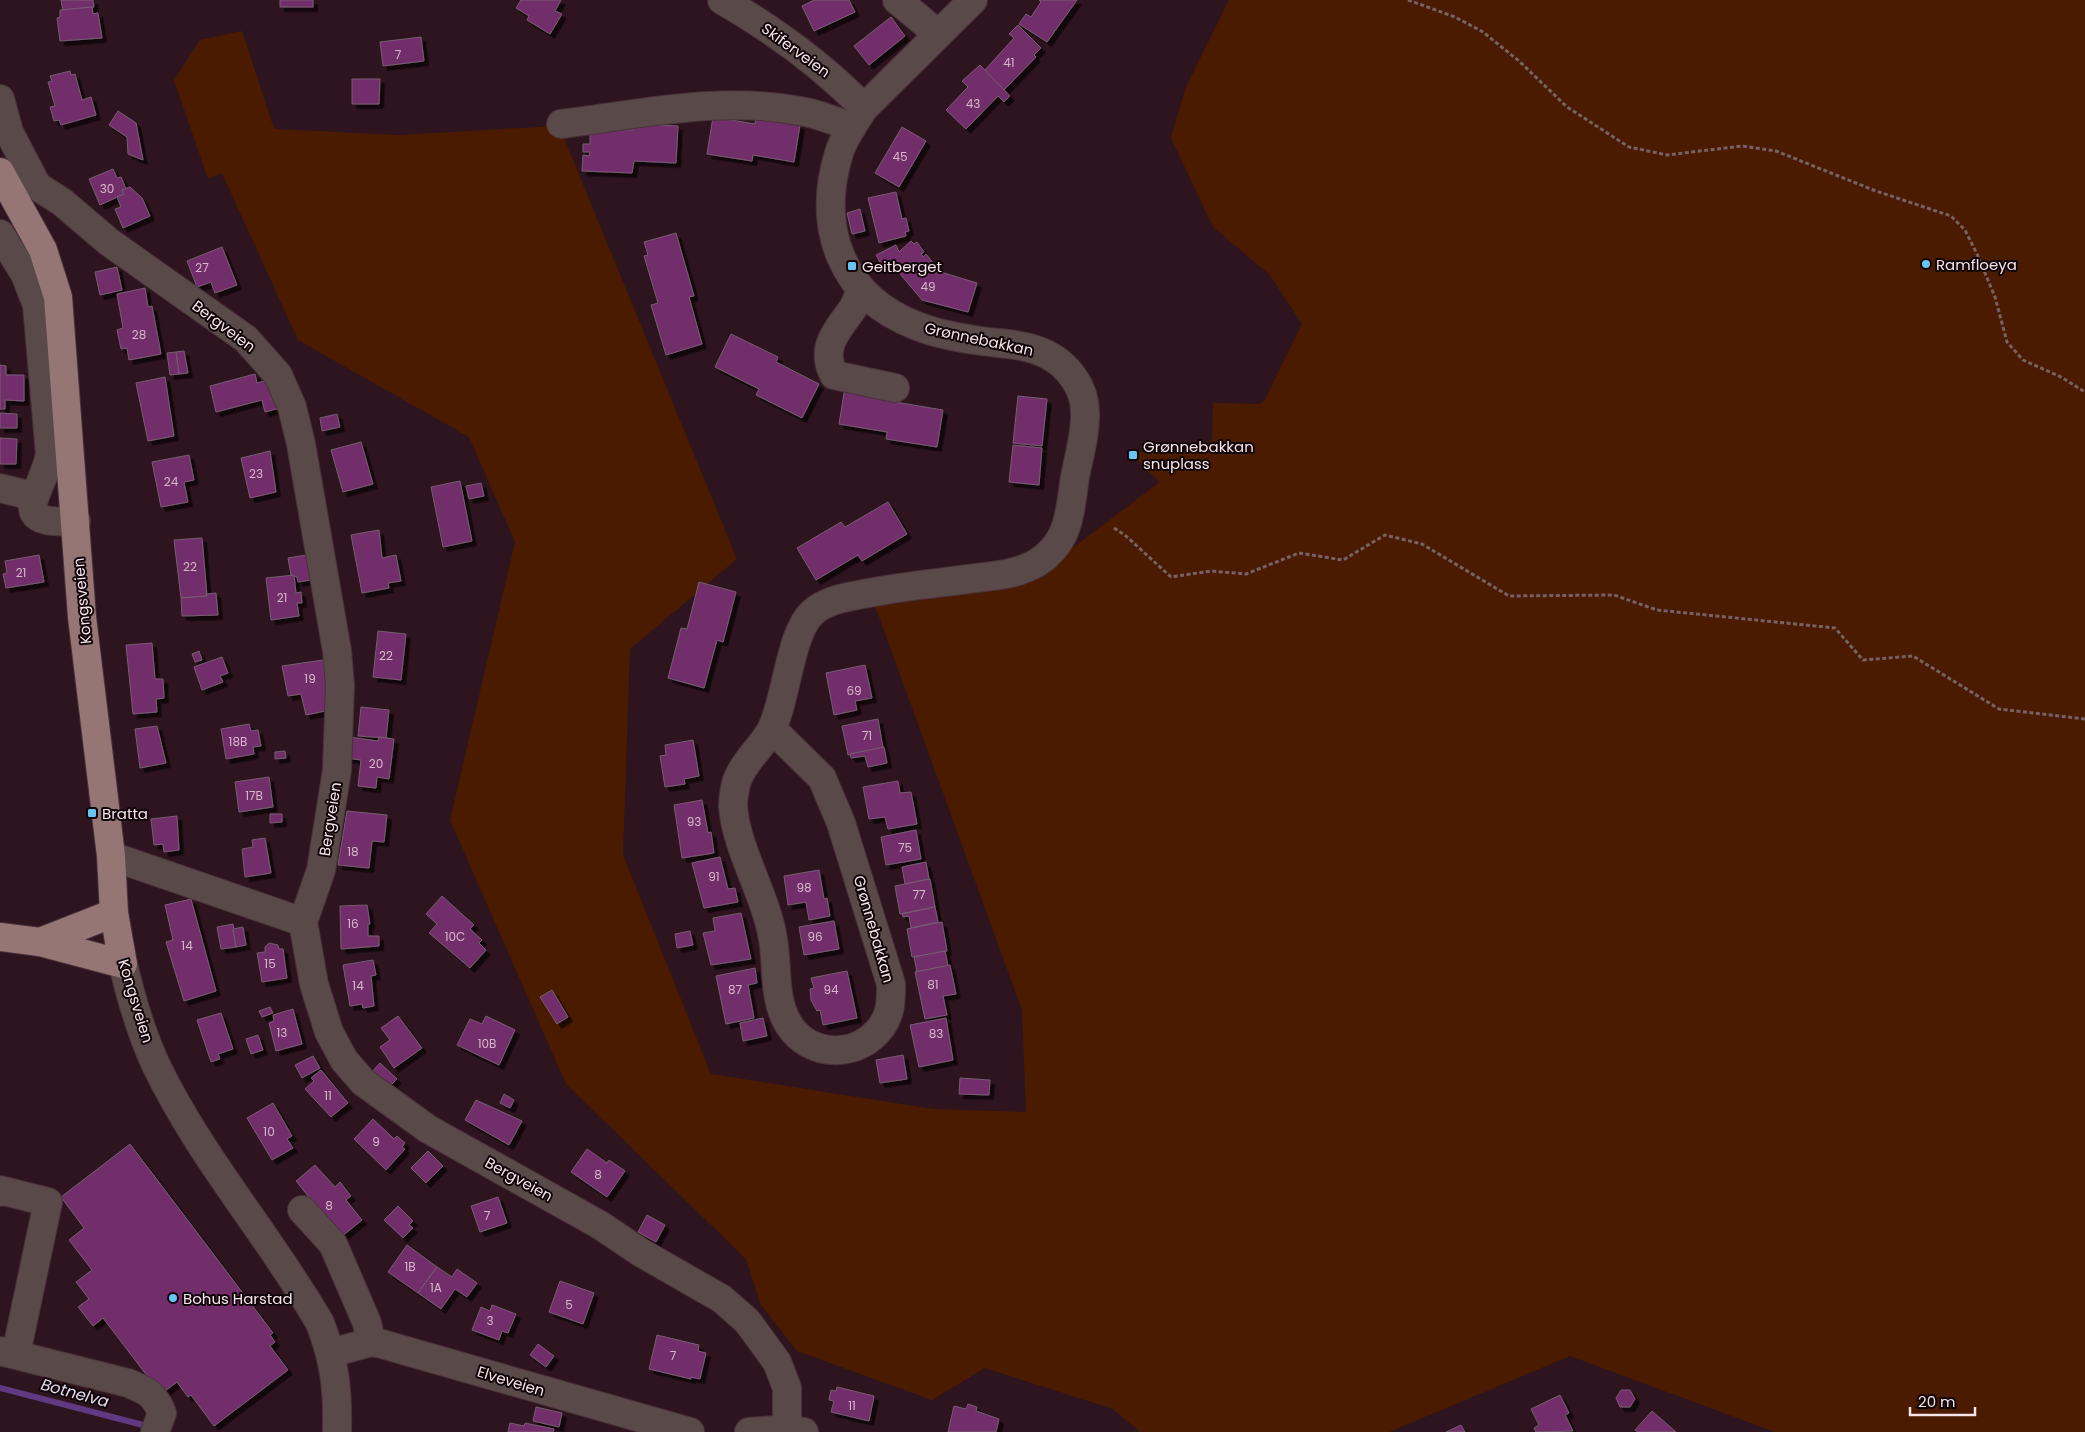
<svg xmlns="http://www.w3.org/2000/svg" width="2085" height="1432" viewBox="0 0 2085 1432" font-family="Poppins,sans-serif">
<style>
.green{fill:#4b1b00}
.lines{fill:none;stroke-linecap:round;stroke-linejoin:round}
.stream{stroke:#613982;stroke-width:6}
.building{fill:#722f6a;stroke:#765d72;filter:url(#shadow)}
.minor-casing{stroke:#4a313a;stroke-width:30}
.major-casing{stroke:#4a313a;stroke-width:30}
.path{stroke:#786069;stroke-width:3;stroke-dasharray:4 2.5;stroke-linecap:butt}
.minor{stroke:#594a49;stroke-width:28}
.major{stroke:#957675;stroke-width:28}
.poi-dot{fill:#68c4f0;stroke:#0f0508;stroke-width:2}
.labels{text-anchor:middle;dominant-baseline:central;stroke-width:4;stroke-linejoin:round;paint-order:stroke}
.number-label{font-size:12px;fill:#d6b6c9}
.street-label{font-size:15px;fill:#f7e3e9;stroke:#0f0508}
.poi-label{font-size:15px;fill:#f7e3e9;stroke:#0f0508;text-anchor:start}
.water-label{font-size:16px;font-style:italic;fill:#e4daef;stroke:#0f0508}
</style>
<defs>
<filter id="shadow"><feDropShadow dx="4.5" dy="4.5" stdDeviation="0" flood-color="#0009"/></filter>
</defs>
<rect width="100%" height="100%" fill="#2e141e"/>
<polygon class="green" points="1229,0 2085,0 2085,1432 1775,1432 1570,1356 1389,1432 1140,1432 1113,1409 985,1368 932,1400 797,1351 761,1305 746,1259 566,1084 450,820 515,542 469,437 298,340 222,173 208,179 174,80 200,40 242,31 274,129 399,135 559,126 737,559 630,649 623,855 711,1074 933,1109 1026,1112 1022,1010 874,603 1071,549 1160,482 1128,452 1197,452 1212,440 1213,403 1260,404 1264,401 1302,324 1269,274 1213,227 1171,138 1185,89"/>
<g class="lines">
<polyline class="stream" points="0,1388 143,1425"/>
</g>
<g class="building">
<polygon points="61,0 93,0 94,7 63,11"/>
<rect x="280" y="0" width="33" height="7"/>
<polygon points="521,0 561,0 555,11 562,14 550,34 527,20 529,16 516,8"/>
<polygon points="814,0 849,0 855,12 814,31 802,6"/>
<polygon points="1077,0 1047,42 1019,24 1026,14 1031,17 1041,2 1039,0"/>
<polygon points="92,7 93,14 98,13 102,38 60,41 57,18 60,17 60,10"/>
<polygon points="891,17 905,36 869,65 854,46"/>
<polygon points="1018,25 1041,48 1034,55 1036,57 1004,90 984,71 1014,38 1009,34"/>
<polygon points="421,37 424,61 383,66 380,42"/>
<polygon points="980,65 1010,96 1004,102 998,96 966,129 946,110 968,87 962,81"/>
<polygon points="70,71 71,75 75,74 82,100 91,97 96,115 61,125 59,120 54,121 50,107 55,106 48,82 52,81 50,76"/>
<polygon points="352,79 380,79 379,104 352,104"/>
<polygon points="118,111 136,123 143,160 128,154 127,137 109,125"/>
<polygon points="713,117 755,124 756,118 800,125 794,162 753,155 752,161 707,154"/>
<polygon points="633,124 678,126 676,163 634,161 632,173 582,171 583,155 589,156 590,152 583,152 583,144 590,144 590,128 633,130"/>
<polygon points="902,127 926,141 899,187 875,173"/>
<polygon points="113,169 117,178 121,177 126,189 122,190 124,194 100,205 89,179"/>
<polygon points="130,187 142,198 150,216 123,228 115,209 121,207 117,197 124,194 122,190"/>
<polygon points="896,192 902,219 906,218 909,231 905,232 906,236 879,243 868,198"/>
<polygon points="860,209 865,231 852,234 847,213"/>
<polygon points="676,233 694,296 689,297 702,344 666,355 651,305 658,303 644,256 648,255 644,242"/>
<polygon points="911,241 914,244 917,242 924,252 921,254 923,257 926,254 934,264 931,267 936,273 940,269 944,273 977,283 968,312 922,300 890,262 883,268 876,255 896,245 899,252"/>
<polygon points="222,247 237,285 215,293 211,282 197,287 187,261"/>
<polygon points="117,267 122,290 100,295 95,272"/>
<polygon points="145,288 148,307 152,306 161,354 129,360 127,348 121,349 117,330 123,328 117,294"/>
<polygon points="731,334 778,357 776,362 819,384 802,418 756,395 759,389 715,367"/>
<polygon points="184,351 188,373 179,374 176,352"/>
<polygon points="176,352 179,374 170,375 167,353"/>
<polygon points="0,365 6,366 6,375 24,375 24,401 5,400 5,409 0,409"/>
<polygon points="255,374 257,383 272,379 280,408 265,412 262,400 216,412 210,386"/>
<polygon points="165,377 174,436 148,441 136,383"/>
<polygon points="845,387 896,396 895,402 943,410 937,447 886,439 887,432 839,424"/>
<polygon points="1018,396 1047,399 1042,446 1013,443"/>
<polygon points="0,413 17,414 17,428 0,428"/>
<polygon points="337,414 340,427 322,431 320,418"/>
<polygon points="0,438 17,439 16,464 0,464"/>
<polygon points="361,442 373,484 343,492 331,450"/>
<polygon points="1013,445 1042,448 1039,485 1009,482"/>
<polygon points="270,451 276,492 250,498 241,458"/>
<polygon points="189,455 194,480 184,482 188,502 161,507 152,462"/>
<polygon points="460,481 472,541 443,547 431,487"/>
<polygon points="481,483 484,496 469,499 466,486"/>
<polygon points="888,502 907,534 862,561 858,555 816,580 797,548 841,522 845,527"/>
<polygon points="379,530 382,558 396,555 401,581 388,583 389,588 362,593 351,535"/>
<polygon points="202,538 207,596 181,598 174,540"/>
<polygon points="39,555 44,582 6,588 3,574 7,573 5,561"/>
<polygon points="306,555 311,580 298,582 297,577 291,575 288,558"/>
<polygon points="294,575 296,593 301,592 302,603 297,603 299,616 271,620 266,578"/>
<polygon points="699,582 736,592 723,642 717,640 704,688 668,678 681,628 687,629"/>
<polygon points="216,593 218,615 182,616 181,598 207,596 206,594"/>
<polygon points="378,631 406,634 401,680 373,677"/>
<polygon points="152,643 155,679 163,679 164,698 156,699 157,712 133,714 126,645"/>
<polygon points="199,651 202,660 195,662 192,654"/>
<polygon points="222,657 228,673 220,676 223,682 202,690 194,667"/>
<polygon points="323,660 330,710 306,715 301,694 288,696 282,666"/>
<polygon points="865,665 872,698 855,701 857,710 834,715 826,673"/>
<polygon points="361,707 389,710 386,738 358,736"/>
<polygon points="878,719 883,748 848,755 842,726"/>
<polygon points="249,724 251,731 258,730 261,746 253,747 254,754 226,759 221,729"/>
<polygon points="157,726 166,763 140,768 135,729"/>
<polygon points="349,737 378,741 379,737 394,739 389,779 377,777 376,788 358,786 361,760 347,758"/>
<polygon points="693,740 699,776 684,779 685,784 665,787 660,756 666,755 665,745"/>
<polygon points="884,747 887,763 868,767 865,756 851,758 850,754"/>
<polygon points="285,751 286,758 275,759 275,752"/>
<polygon points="269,777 273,807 239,812 235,782"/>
<polygon points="898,781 900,793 911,792 917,824 888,829 885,817 869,819 863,787"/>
<polygon points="702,800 708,833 711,832 714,853 682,858 674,805"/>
<polygon points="347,811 387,815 384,842 372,841 369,868 338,865"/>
<polygon points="270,814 282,814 282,822 270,823"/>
<polygon points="177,816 179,850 164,852 163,844 154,845 151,819"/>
<polygon points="916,830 921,859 886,865 881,837"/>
<polygon points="265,838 271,873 245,877 242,849 253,847 252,840"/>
<polygon points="720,857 728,889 735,888 738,902 704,908 692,863"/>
<polygon points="926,862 929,879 905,884 902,867"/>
<polygon points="819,870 824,899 827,898 830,916 809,920 806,902 788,905 784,876"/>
<polygon points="930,879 935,907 900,914 895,886"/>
<polygon points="442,896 474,925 470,929 482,940 479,943 486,950 470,968 429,933 437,924 426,914"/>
<polygon points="191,899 216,991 184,1001 166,942 173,940 165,905"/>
<polygon points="367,905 370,924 368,924 368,936 379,936 379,946 341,949 340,906"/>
<polygon points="935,907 938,922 911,928 909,916 903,917 902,914"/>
<polygon points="741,913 751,959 711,965 703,933 715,931 713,918"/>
<polygon points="834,921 839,949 804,955 799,927"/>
<polygon points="942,922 947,951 912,957 907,929"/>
<polygon points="233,924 236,947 221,949 217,927"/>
<polygon points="243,927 246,945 236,947 233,929"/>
<polygon points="690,931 693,945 677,948 675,934"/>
<polygon points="269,943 278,945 279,949 283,949 287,978 262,982 257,953 265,952 265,947"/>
<polygon points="945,951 948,966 917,972 914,957"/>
<polygon points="373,960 376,975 371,976 374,1006 363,1008 362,1004 350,1006 343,965"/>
<polygon points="950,965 956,994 943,996 947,1015 925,1019 915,972"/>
<polygon points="755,968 757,983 748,985 754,1018 726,1024 716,976"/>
<polygon points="847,971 857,1018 823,1025 820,1010 817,1011 811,1000 810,989 814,988 811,978"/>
<polygon points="552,990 568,1017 557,1024 540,997"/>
<polygon points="270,1007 273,1013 262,1017 259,1011"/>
<polygon points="293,1009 302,1044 276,1051 269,1023 274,1021 273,1015"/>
<polygon points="221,1013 233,1049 218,1054 220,1059 211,1062 197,1020"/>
<polygon points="398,1016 422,1048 394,1068 380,1047 390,1040 381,1028"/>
<polygon points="486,1016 515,1030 499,1065 457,1045 470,1019 482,1024"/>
<polygon points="763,1018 767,1036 743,1041 740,1023"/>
<polygon points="946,1018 953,1060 919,1067 910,1025"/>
<polygon points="258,1035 263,1050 251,1054 246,1039"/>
<polygon points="903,1055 907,1079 880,1083 876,1060"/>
<polygon points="313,1056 320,1068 302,1078 295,1065"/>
<polygon points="380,1063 397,1079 387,1089 370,1074"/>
<polygon points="321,1070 348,1103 331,1117 305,1089 314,1081 311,1078"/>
<polygon points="960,1078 990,1080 989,1095 959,1094"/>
<polygon points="504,1094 514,1100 510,1108 500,1103"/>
<polygon points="476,1100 522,1121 509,1145 465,1120"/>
<polygon points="273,1103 292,1136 287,1139 293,1148 272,1160 247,1118"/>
<polygon points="373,1119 394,1139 397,1136 405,1143 402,1147 405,1149 386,1170 354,1139"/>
<polygon points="130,1144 273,1333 270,1335 275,1342 270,1346 288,1370 214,1426 191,1395 188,1397 177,1382 161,1394 103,1318 93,1326 78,1307 89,1299 76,1282 92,1270 69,1240 84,1228 61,1197"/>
<polygon points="587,1149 607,1163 609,1160 625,1171 607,1197 571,1172"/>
<polygon points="428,1151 443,1166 426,1183 411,1168"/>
<polygon points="315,1165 335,1187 340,1182 351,1196 346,1200 362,1220 341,1237 296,1181"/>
<polygon points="498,1197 507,1223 480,1232 471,1206"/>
<polygon points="398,1206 413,1221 409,1225 413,1228 403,1238 384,1220"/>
<polygon points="647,1215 665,1225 656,1242 638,1232"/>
<polygon points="407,1245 437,1267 418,1293 388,1272"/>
<polygon points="437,1267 452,1277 457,1269 477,1283 467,1297 455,1289 441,1309 418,1293"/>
<polygon points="560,1281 594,1293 583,1324 549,1312"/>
<polygon points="492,1305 516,1314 508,1333 502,1331 499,1340 472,1330 481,1307 490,1311"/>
<polygon points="657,1335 699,1345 698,1351 706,1353 700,1379 691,1377 691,1379 649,1369"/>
<polygon points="538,1344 554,1356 546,1367 530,1355"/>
<polygon points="837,1387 874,1396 869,1421 831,1412 834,1401 829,1400 831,1390 836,1391"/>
<polygon points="1621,1390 1630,1390 1635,1399 1630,1407 1620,1407 1616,1398"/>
<polygon points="1560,1395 1569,1413 1565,1415 1573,1431 1536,1432 1534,1428 1539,1425 1531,1409"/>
<polygon points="968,1404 977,1407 976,1411 999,1419 996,1432 948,1432 954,1406 966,1409"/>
<polygon points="536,1407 562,1413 559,1427 533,1421"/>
<polygon points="1652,1411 1676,1432 1638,1432 1635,1430"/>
<polygon points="510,1423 524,1426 525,1423 554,1429 553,1432 508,1432"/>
<polygon points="1461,1425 1465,1432 1446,1432"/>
</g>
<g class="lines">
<g class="minor-casing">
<g id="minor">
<path d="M722,0C774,30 822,65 864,108"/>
<polyline points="897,0 938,34"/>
<polyline points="0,99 9,132 37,186 62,202 109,242 246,339 278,375 292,407 301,444 337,651 340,685 337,770 321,870 303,922 314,984 329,1032 344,1060 363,1082 428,1129 600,1225 640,1252 722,1299 747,1321 777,1362 787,1388 787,1429"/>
<path d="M561,124C642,114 724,95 805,112C821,115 837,122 852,127"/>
<path d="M0,234L25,274L37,305L50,454C43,493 3,526 76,521"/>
<path d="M861,289C858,296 856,305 851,311C836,332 820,348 834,375L895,388"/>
<polyline points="0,488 33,496"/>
<path d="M772,729L822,778L841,823L891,984C891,1000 891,1013 882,1026C859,1059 810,1058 789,1025C773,1000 778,968 773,939C766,895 736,849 733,806C733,798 735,785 738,778C746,759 762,747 771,730C786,702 790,633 812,613C828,598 854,596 874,592C905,586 937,583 969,579C988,576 1008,576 1026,568C1041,563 1056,549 1063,534C1071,517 1072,495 1075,477C1079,456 1086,433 1085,412C1085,387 1067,364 1046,354C1026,344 1003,344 981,341C960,338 937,334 917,326C841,297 816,228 839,153C844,137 855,122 864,108L973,0"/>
<polyline points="111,856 303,922"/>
<path d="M123,964C131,998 141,1033 156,1065C200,1157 269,1235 320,1323C335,1362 338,1391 337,1432"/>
<polyline points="0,1192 0,1190 48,1202 16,1354"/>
<polyline points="302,1210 333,1244 367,1323 371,1342"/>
<path d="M0,1351L128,1383C147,1391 154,1393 162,1413L155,1432"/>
<polyline points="331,1353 371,1342 382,1344 690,1432"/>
<polyline points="749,1432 787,1429 804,1432"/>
</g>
</g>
<g class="major-casing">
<g id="major">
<polyline points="0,172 43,250 58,297 82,617 111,856 114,913 123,964 40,942 0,937"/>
<polyline points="40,942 114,913"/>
</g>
</g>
<g class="path">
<polyline points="1408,0 1455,17 1483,32 1519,61 1567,107 1629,147 1667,155 1742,146 1776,151 1876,191 1951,216 1965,230 1977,254 1995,297 2007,342 2023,360 2061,377 2085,392"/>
<polyline points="1114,528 1126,536 1171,577 1211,571 1246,574 1299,553 1343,560 1385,535 1422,544 1509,596 1614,595 1657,610 1835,628 1863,660 1913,656 1999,709 2085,719"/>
</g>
<use href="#minor" class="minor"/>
<use href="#major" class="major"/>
</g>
<g class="poi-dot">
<circle cx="1926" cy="264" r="5"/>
<rect x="847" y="261" width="10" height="10" rx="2.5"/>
<rect x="1128" y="450" width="10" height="10" rx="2.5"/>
<rect x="87" y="808" width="10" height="10" rx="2.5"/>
<circle cx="173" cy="1298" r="5"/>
</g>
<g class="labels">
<g class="number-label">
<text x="398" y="54">7</text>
<text x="1009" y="62">41</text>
<text x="973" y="103">43</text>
<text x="900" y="156">45</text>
<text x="107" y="188">30</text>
<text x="202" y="267">27</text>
<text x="928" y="286">49</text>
<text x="139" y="334">28</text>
<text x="256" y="473">23</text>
<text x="171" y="481">24</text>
<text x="190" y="566">22</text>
<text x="21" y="572">21</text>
<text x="282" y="597">21</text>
<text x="386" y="655">22</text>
<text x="310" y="678">19</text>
<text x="854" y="690">69</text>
<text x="867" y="735">71</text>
<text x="238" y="741">18B</text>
<text x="376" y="763">20</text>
<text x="254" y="795">17B</text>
<text x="694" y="821">93</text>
<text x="905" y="847">75</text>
<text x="353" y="851">18</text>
<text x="714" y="876">91</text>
<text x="804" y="887">98</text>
<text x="919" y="894">77</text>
<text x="353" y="923">16</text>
<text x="455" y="936">10C</text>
<text x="815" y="936">96</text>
<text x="187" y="945">14</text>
<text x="270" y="963">15</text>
<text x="933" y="984">81</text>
<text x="358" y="985">14</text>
<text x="735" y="989">87</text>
<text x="831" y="989">94</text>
<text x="282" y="1032">13</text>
<text x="936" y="1033">83</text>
<text x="487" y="1043">10B</text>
<text x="328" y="1095">11</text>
<text x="269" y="1131">10</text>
<text x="376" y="1141">9</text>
<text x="598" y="1174">8</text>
<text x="329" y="1205">8</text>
<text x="487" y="1215">7</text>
<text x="410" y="1266">1B</text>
<text x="436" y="1287">1A</text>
<text x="569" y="1304">5</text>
<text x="490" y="1320">3</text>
<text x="673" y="1355">7</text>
<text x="852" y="1405">11</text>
</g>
<g class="street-label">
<text transform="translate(796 50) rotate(36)">Skiferveien</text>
<text transform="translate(224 326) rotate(37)">Bergveien</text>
<text transform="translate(979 339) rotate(12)">Grønnebakkan</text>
<text transform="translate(82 601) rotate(-95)">Kongsveien</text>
<text transform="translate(330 819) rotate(-81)">Bergveien</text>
<text transform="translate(874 929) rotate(74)">Grønnebakkan</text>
<text transform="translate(136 1001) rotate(73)">Kongsveien</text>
<text transform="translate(519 1179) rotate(29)">Bergveien</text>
<text transform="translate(511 1381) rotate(17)">Elveveien</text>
</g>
<g class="poi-label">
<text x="1936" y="264">Ramfloeya</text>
<text x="862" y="266">Geitberget</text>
<text x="1143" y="446">Grønnebakkan<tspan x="1143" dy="17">snuplass</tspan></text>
<text x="102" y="813">Bratta</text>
<text x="183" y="1298">Bohus Harstad</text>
</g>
<g class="water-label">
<text transform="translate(75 1393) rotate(15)">Botnelva</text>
</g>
</g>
<path d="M1910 1407v8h65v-8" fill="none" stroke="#f7e3e9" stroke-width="2.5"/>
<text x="1918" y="1407" font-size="15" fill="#f7e3e9" stroke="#0f0508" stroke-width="4" paint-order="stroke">20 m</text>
</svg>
